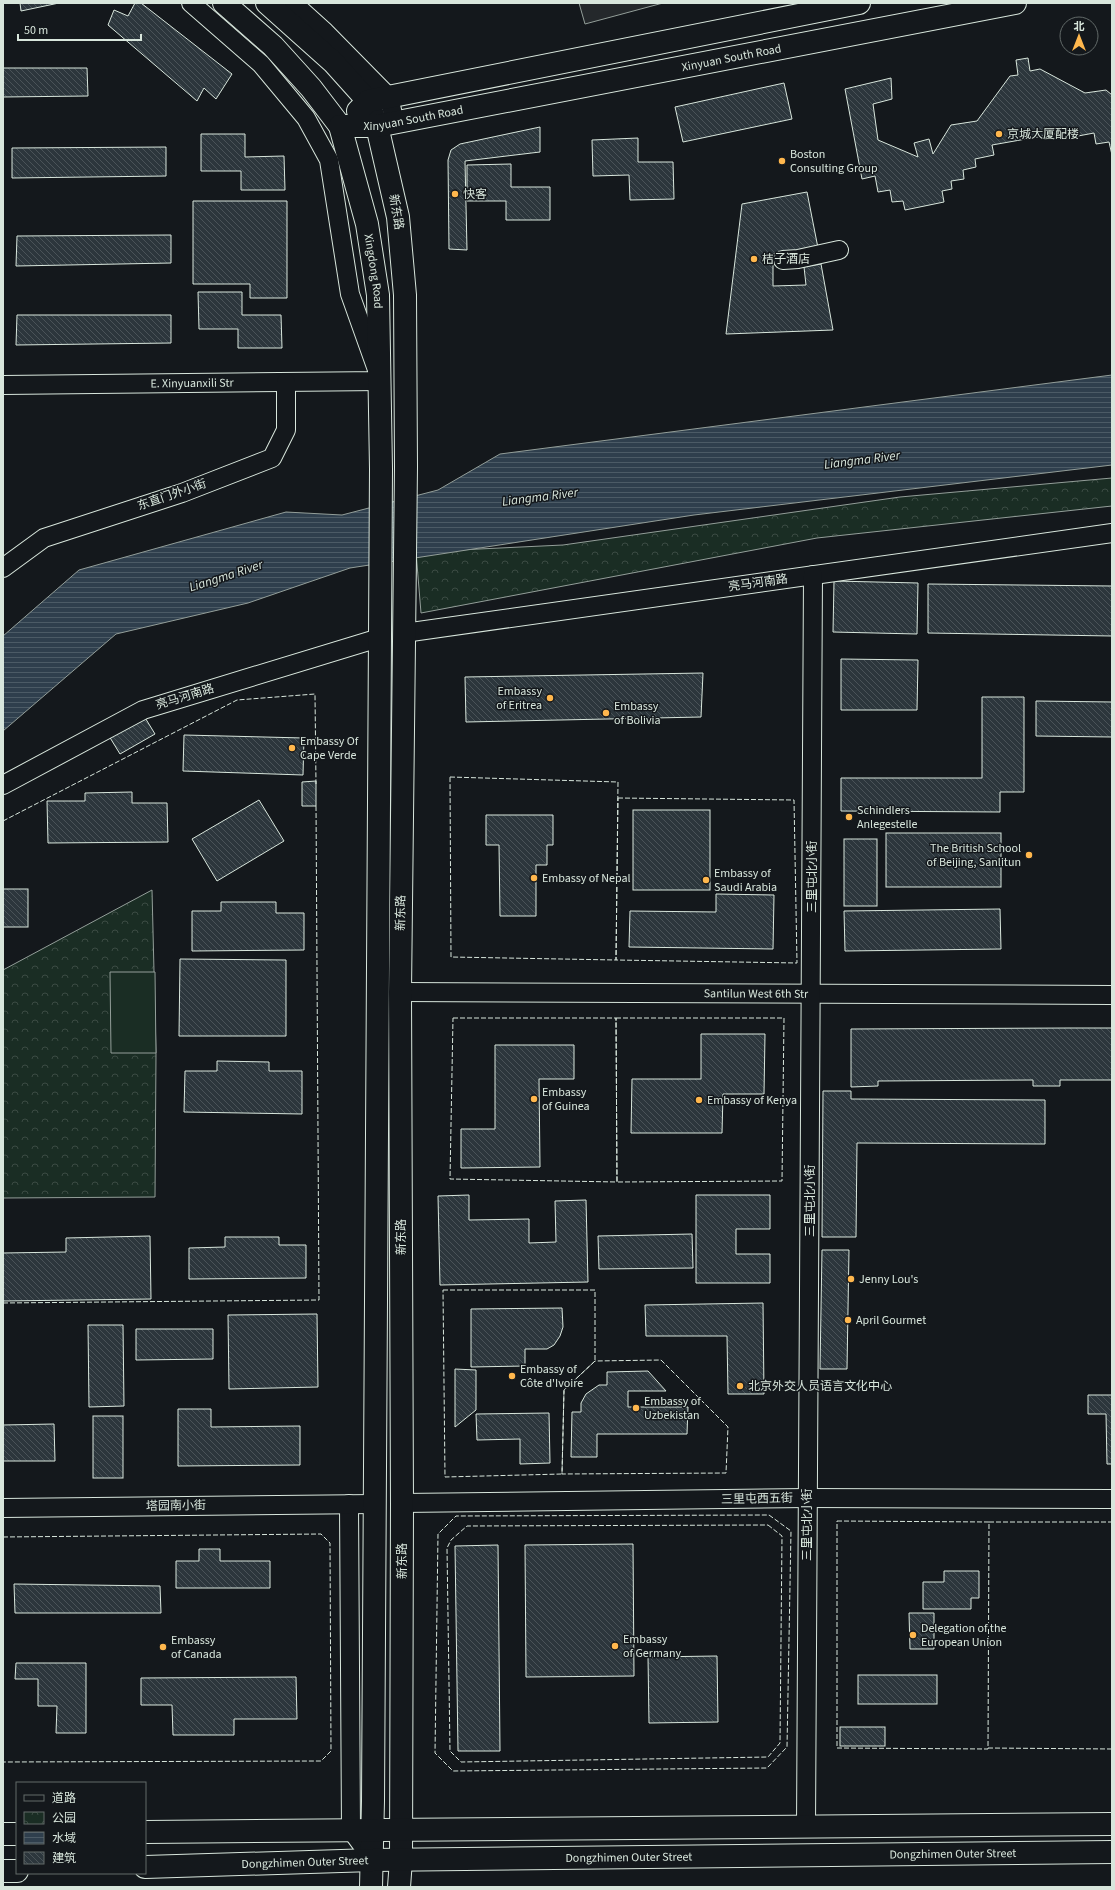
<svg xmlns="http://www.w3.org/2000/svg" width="1115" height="1890" viewBox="0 0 1115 1890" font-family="'Source Sans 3','Noto Sans SC',sans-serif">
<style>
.park{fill:url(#park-crowns);stroke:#939e99}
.pitch{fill:#1a2d24;stroke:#939e99}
.parking{fill:#24282b;stroke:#939e99}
.water{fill:url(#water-rules);stroke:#939e99}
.building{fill:url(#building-back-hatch);stroke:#d8e6dc}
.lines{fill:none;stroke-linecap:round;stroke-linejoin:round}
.minor-casing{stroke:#d8e6dc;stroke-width:20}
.major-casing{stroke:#d8e6dc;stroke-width:24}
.minor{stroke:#14181c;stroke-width:18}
.major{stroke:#14181c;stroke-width:22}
.fence{stroke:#d8e6dc;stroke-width:1;stroke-dasharray:5 2;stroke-linecap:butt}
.poi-dot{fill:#ffb74d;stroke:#14181c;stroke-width:1.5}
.labels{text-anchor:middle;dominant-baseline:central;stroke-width:3;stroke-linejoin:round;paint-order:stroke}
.street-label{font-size:12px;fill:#d8e6dc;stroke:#14181c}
.poi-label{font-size:12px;fill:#d8e6dc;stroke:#14181c;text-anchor:start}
.water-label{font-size:13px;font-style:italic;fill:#d8e6dc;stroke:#14181c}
</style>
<defs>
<pattern id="park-crowns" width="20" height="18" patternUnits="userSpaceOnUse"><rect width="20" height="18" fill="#1a2d24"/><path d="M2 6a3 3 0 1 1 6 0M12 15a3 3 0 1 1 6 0" fill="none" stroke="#3b4b43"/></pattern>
<pattern id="water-rules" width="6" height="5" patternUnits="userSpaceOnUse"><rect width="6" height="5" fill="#2f3f4d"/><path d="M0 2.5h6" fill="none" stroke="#4c5b66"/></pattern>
<pattern id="building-back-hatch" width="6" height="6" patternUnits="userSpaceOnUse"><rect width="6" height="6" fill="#2c363c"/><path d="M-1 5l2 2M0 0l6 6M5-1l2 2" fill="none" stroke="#4a5358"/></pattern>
</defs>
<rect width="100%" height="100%" fill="#14181c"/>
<g class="park">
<polygon points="1112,478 1112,506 817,538 421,613 416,552 563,545 900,497"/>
<polygon points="152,890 156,1053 155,1197 3,1198 3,970"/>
</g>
<polygon class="pitch" points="110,972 155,972 156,1053 111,1053"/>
<polygon class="parking" points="579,3 663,3 585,24"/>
<polygon class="water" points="1112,375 1112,465 694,515 350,568 248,603 116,634 3,731 3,636 79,570 286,512 342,515 438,490 500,454"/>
<g class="building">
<polygon points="20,3 59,3 21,11"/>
<polygon points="135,3 141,3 232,74 216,99 204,88 197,101 108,25 114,10 128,16"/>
<polygon points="1028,58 1030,71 1040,69 1085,93 1106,90 1112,95 1112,155 1109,142 1096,144 1094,133 1078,136 1077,130 992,145 994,155 975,159 976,167 963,170 964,179 951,181 952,189 942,191 944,202 905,210 903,201 892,202 890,190 878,192 875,176 862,179 845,89 891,78 892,99 873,104 878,140 918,157 914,143 929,139 933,154 951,125 977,121 1010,76 1018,75 1016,60"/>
<polygon points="3,68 87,68 88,96 3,97"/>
<polygon points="784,83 792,119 683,142 675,107"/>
<polygon points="540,127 540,152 465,161 467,250 449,249 448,160 451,150 460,144"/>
<polygon points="201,134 245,134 245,157 284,156 285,190 241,190 241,171 201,171"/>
<polygon points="638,138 638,162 673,162 674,199 630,200 629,175 593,176 592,140"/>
<polygon points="166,147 166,176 12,178 12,148"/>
<polygon points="511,164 511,187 550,187 550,220 506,220 506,201 467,201 467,165"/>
<polygon points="807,192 818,248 773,254 773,286 806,285 804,267 821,264 833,330 726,334 742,204"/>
<polygon points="193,201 287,201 287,298 250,298 250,284 193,284"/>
<polygon points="171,235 171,263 16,266 17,236"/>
<polygon points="198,292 242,292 242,315 281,315 282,348 238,348 238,329 199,329"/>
<polygon points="17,315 171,315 171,343 16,345"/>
<polygon points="834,581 918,583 917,634 833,632"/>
<polygon points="928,584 1112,586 1112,636 928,633"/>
<polygon points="841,659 918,660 917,710 841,710"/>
<polygon points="703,673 701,717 466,722 465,677"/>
<polygon points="982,697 1024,697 1024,792 1000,792 1000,812 841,811 841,778 982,778"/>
<polygon points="1036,701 1112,702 1112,737 1036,736"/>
<polygon points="144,716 155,734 120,754 109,736"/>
<polygon points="184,735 304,738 303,775 183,771"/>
<polygon points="316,781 316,806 302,806 302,782"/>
<polygon points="132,792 132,803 167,803 168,842 48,843 47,801 85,801 85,793"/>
<polygon points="259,800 284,841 217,881 192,839"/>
<rect x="633" y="810" width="77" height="80"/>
<polygon points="486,815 553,815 553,845 547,845 547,865 536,865 536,916 500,916 499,845 486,845"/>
<rect x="886" y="833" width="115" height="54"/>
<rect x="844" y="839" width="33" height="67"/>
<rect x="3" y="889" width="25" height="38"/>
<polygon points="716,894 774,895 773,949 629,947 630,911 716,912"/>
<polygon points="221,902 276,902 276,913 304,913 304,950 192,951 192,911 221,911"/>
<polygon points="1000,909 1001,949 845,951 844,911"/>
<polygon points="180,959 286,960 286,1036 179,1036"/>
<polygon points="1069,1028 1112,1028 1112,1080 1060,1080 1060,1086 1033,1086 1033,1080 878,1081 878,1086 851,1087 851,1029"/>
<polygon points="701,1034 765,1034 764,1094 723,1094 722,1133 631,1133 632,1079 701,1079"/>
<polygon points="495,1045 574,1045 574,1079 539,1079 540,1167 461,1168 461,1129 495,1129"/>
<polygon points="217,1061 269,1062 269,1071 302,1071 302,1114 184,1112 185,1071 217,1071"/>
<polygon points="823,1091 851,1091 851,1099 1045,1100 1045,1144 857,1143 856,1237 822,1237"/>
<polygon points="469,1195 469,1220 529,1219 529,1243 556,1242 555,1201 586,1200 588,1282 440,1285 438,1196"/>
<polygon points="696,1195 770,1195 770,1229 736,1229 736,1254 770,1254 770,1283 696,1283"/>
<polygon points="692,1234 693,1268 599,1269 598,1236"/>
<polygon points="150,1236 151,1299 3,1301 3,1253 66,1252 66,1238"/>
<polygon points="225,1237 279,1237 279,1245 306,1245 306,1278 189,1279 189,1248 225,1247"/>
<polygon points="822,1250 849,1250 847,1369 820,1369"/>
<polygon points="763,1303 764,1394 728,1394 727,1336 646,1336 645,1305"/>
<polygon points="562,1308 563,1327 560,1336 554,1345 547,1349 525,1349 525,1366 471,1367 471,1309"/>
<polygon points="317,1314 318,1387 229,1389 228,1315"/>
<polygon points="88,1325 123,1325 124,1406 89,1407"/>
<polygon points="136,1329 213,1329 213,1359 136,1360"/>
<polygon points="455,1369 476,1370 476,1410 455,1427"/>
<polygon points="648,1371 666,1391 628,1391 628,1407 688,1407 687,1434 597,1434 597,1457 571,1457 572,1412 581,1412 581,1403 586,1394 599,1385 607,1385 607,1372"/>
<polygon points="1088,1395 1112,1395 1112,1464 1107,1464 1106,1414 1088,1414"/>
<polygon points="178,1409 211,1409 211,1427 300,1426 300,1465 178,1466"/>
<polygon points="549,1413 550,1463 520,1464 520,1439 477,1440 476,1414"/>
<rect x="93" y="1416" width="30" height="62"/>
<polygon points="54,1424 55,1461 3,1461 3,1425"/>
<polygon points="633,1544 634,1676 526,1677 525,1545"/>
<polygon points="498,1545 500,1751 458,1751 455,1546"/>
<polygon points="199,1549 220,1549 220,1561 270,1561 270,1588 176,1588 176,1561 199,1561"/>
<polygon points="944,1571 979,1571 979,1598 971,1598 971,1609 923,1609 923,1582 944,1582"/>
<polygon points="14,1584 160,1586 161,1613 15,1613"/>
<polygon points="909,1613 934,1613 934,1649 910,1649"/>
<polygon points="717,1656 718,1722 649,1723 648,1657"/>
<polygon points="16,1663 86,1663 86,1733 56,1733 57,1706 38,1706 38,1679 15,1679"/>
<rect x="858" y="1675" width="79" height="29"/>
<polygon points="296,1677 297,1719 234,1719 234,1735 173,1735 172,1705 141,1705 141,1678"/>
<rect x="840" y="1727" width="45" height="19"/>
</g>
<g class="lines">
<g class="minor-casing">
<g id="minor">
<polyline points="293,3 325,32 389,97 395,123"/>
<polyline points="783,260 798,259 839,250"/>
<path id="s1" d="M3,385L381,381L350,294L329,160L306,118L261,64L191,3"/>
<polyline points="3,568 44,538 182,493 272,458 286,430 286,382"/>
<polyline points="404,633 1112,533"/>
<polyline points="3,785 143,710 379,638"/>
<path id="s2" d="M400,992L1112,995"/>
<polyline points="402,1503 807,1498 1112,1499"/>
<polyline points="349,1504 351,1830 373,1860"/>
<polyline points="3,1508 374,1504"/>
<polyline points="806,1827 813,575"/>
</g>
</g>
<g class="major-casing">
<g id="major">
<path id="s3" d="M224,3L273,46L311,88L340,126L367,224L378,295L381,469L373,1801L371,1887"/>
<polyline points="267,3 333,62 368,101 377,126 398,217 405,295 406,467 400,992 402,1503 401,1860 399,1887"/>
<polyline points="358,111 368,101 859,3"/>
<path id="s4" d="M340,126H377L1015,3"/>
<polyline points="145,1832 1112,1824"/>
<polyline points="3,1834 17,1834"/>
<path id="s5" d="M145,1867L373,1860L1112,1852"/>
<polyline points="3,1871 17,1871"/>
</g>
</g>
<use href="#minor" class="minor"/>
<use href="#major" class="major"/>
<g class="fence">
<polygon points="450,777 618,782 616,960 451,957"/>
<polygon points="618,798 794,800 797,963 616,960"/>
<polyline points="3,821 237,700 315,694 316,784"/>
<polygon points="453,1018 616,1018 617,1182 450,1179"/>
<polygon points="616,1018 784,1018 782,1181 617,1182"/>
<polygon points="443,1290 595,1290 595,1361 564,1390 562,1474 445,1477"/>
<polyline points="3,1303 319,1300 316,804"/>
<polygon points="661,1360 728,1427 726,1473 562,1474 564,1390 595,1361"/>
<polygon points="769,1515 791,1531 787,1747 767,1768 453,1771 435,1753 438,1534 456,1516"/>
<polygon points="837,1521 989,1522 988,1749 837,1748"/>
<polyline points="989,1522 1112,1522"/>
<polygon points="768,1525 782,1536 780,1743 768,1757 461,1762 450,1751 447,1548 451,1540 467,1526"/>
<polyline points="3,1537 321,1534 330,1543 331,1751 321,1761 3,1762"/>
<polyline points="988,1748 1112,1749"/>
</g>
</g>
<g class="poi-dot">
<circle cx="999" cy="134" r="4"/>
<circle cx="782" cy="161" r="4"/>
<circle cx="455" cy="194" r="4"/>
<circle cx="754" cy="259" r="4"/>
<circle cx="550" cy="698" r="4"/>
<circle cx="606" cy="713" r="4"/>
<circle cx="292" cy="748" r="4"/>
<circle cx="849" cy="817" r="4"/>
<circle cx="1029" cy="855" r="4"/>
<circle cx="534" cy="878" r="4"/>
<circle cx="706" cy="880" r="4"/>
<circle cx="534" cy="1099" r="4"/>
<circle cx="699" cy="1100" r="4"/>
<circle cx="851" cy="1279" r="4"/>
<circle cx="848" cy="1320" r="4"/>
<circle cx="512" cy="1376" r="4"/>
<circle cx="740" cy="1386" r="4"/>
<circle cx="636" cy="1408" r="4"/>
<circle cx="913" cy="1635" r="4"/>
<circle cx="615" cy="1646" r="4"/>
<circle cx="163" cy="1647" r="4"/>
</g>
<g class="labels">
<g class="street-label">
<text stroke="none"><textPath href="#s4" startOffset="398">Xinyuan South Road</textPath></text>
<text stroke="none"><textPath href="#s4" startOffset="74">Xinyuan South Road</textPath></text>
<text transform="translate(396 212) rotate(80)">新东路</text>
<text stroke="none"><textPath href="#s3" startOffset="319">Xingdong Road</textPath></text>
<text stroke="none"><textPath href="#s1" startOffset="189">E. Xinyuanxili Str</textPath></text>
<text transform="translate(172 495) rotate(-19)">东直门外小街</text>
<text transform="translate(758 583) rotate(-8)">亮马河南路</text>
<text transform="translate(185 697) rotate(-17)">亮马河南路</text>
<text transform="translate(812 877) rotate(-90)">三里屯北小街</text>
<text transform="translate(401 913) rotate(-89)">新东路</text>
<text stroke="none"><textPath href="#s2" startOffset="356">Santilun West 6th Str</textPath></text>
<text transform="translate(810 1201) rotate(-90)">三里屯北小街</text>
<text transform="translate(401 1237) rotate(-90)">新东路</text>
<text transform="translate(757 1499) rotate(-1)">三里屯西五街</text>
<text transform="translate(176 1506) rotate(-1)">塔园南小街</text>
<text transform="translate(807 1525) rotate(-90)">三里屯北小街</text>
<text transform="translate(402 1561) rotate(-90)">新东路</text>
<text stroke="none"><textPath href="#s5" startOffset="808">Dongzhimen Outer Street</textPath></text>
<text stroke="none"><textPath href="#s5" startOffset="484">Dongzhimen Outer Street</textPath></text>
<text stroke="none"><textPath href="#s5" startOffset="160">Dongzhimen Outer Street</textPath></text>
</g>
<g class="poi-label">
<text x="1007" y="134">京城大厦配楼</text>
<text x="790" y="154">Boston<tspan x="790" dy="14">Consulting Group</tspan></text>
<text x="463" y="194">快客</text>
<text x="762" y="259">桔子酒店</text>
<text x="542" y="691" text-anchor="end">Embassy<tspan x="542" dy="14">of Eritrea</tspan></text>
<text x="614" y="706">Embassy<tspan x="614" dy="14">of Bolivia</tspan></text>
<text x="300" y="741">Embassy Of<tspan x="300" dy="14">Cape Verde</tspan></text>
<text x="857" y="810">Schindlers<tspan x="857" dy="14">Anlegestelle</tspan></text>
<text x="1021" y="848" text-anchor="end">The British School<tspan x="1021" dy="14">of Beijing, Sanlitun</tspan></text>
<text x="714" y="873">Embassy of<tspan x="714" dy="14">Saudi Arabia</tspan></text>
<text x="542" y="878">Embassy of Nepal</text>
<text x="542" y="1092">Embassy<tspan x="542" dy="14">of Guinea</tspan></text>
<text x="707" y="1100">Embassy of Kenya</text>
<text x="859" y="1279">Jenny Lou's</text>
<text x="856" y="1320">April Gourmet</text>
<text x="520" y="1369">Embassy of<tspan x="520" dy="14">Côte d'Ivoire</tspan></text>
<text x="748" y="1386">北京外交人员语言文化中心</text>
<text x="644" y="1401">Embassy of<tspan x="644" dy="14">Uzbekistan</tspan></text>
<text x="921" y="1628">Delegation of the<tspan x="921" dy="14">European Union</tspan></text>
<text x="623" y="1639">Embassy<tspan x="623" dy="14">of Germany</tspan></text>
<text x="171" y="1640">Embassy<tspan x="171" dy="14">of Canada</tspan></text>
</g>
<g class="water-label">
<text transform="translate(862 460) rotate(-7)">Liangma River</text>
<text transform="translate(540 497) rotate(-7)">Liangma River</text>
<text transform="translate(226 576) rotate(-18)">Liangma River</text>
</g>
</g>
<rect width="1115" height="1890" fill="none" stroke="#d8e6dc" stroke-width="8"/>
<rect x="16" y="1782" width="130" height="92" fill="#14181c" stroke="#626a69"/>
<rect x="24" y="1795" width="20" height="6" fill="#14181c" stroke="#626a69"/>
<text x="52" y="1802" font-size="12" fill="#d8e6dc">道路</text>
<rect x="24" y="1812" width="20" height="12" fill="url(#park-crowns)" stroke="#626a69"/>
<text x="52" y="1822" font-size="12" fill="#d8e6dc">公园</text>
<rect x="24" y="1832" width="20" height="12" fill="url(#water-rules)" stroke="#626a69"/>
<text x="52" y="1842" font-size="12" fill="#d8e6dc">水域</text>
<rect x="24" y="1852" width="20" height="12" fill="url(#building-back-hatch)" stroke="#626a69"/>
<text x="52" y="1862" font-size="12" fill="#d8e6dc">建筑</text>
<g transform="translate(1079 36)"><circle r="19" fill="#14181c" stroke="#626a69"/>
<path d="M0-3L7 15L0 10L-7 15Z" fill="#ffb74d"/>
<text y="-6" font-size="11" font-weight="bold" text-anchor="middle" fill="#d8e6dc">北</text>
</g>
<path d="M18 34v6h123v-6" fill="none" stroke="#d8e6dc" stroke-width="2"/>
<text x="24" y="34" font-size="12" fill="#d8e6dc" stroke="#14181c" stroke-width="3" paint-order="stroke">50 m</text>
</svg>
